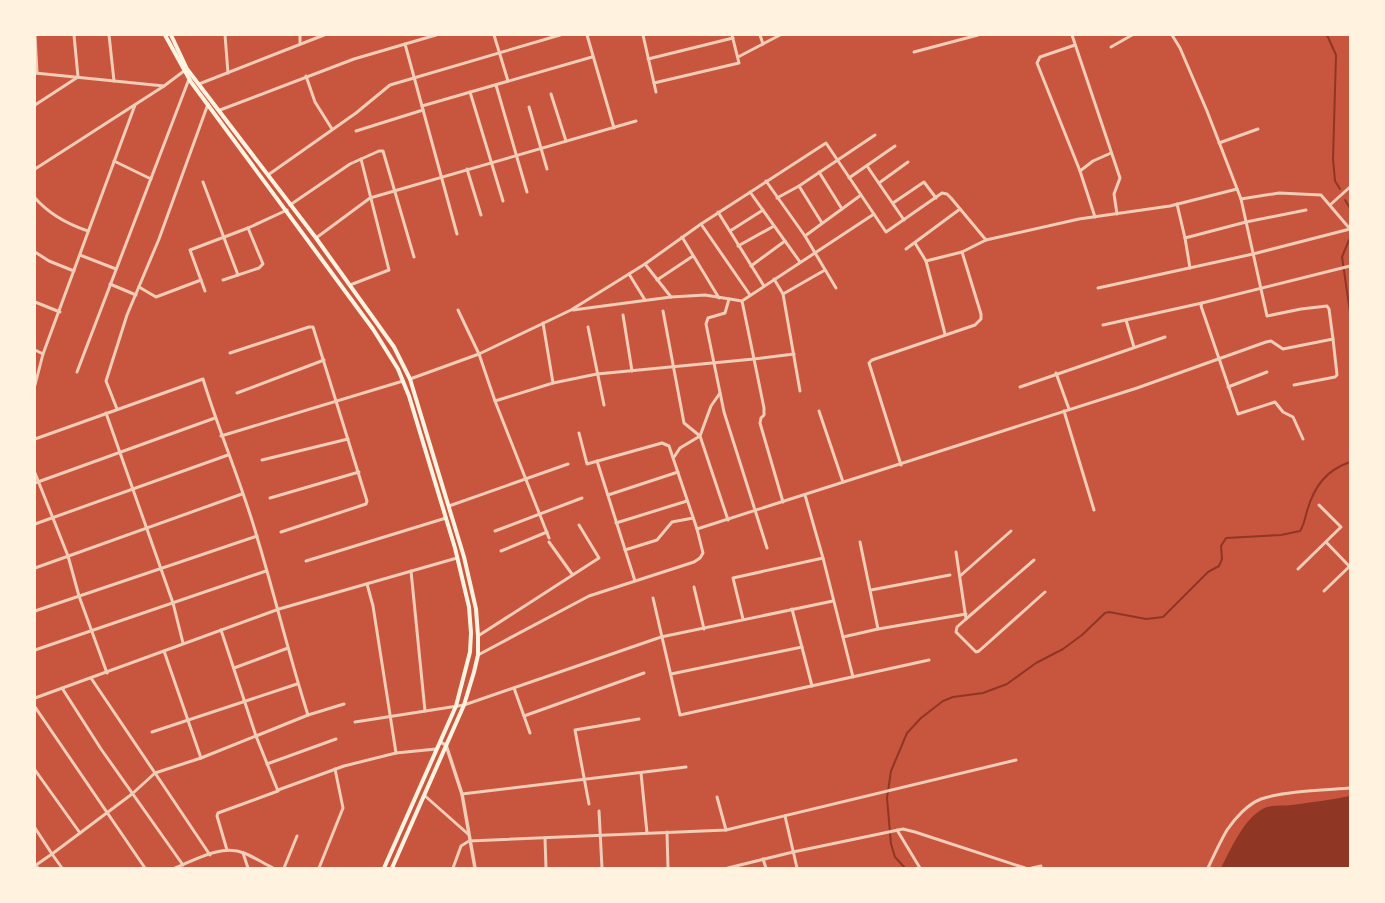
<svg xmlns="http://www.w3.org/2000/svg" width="1385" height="903" viewBox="0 0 1385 903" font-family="Rubik,sans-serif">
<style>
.water{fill:#8f3625}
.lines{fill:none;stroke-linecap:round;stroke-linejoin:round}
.stream{stroke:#8f3625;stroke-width:2}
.minor{stroke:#f1ccb7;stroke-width:3}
.tertiary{stroke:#f1ccb7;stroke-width:3.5}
.secondary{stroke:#fff3e0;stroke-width:4}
</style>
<rect width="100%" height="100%" fill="#c8553d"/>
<path class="water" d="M1350,796V868H1221C1231,849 1245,815 1267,807C1274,805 1284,806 1292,805C1311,802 1331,800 1350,796Z"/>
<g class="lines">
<g class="stream">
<polyline points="1327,35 1336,55 1333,159 1335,181 1340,189"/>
<polyline points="1345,200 1350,208"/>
<polyline points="1349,240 1342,257 1350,312"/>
<path d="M905,868L895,857L891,844L887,798L891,771L907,733L921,718L943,701L953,697L983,693L1007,684L1036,663L1063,649L1082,635L1105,613L1109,612L1146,619L1163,617L1208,572L1219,566L1222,559L1221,546L1226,538L1281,535L1300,531C1304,525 1305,518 1307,511C1314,487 1326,470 1350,462"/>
</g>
<g class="minor">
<polyline points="35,35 37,73"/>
<polyline points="109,35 114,81"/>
<polyline points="225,35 228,73"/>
<polyline points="300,35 300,43"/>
<polyline points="494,35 508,81"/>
<polyline points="587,35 614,128"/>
<polyline points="643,35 656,92"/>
<polyline points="760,35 763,44"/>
<polyline points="1072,35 1120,178 1114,194 1117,214"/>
<polyline points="405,44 457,234"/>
<polyline points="1075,45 1040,57 1037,63 1080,171 1093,161 1111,153"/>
<polyline points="1111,47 1132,35"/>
<polyline points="914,52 978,35"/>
<polyline points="738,57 780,35"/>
<polyline points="648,59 733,38"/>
<polyline points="35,73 164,86"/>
<polyline points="306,76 315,102 332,129"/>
<polyline points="654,83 739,63 732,35"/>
<polyline points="199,84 324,35"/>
<polyline points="496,85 527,192"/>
<polyline points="470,92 503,201"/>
<polyline points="551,94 566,141"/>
<polyline points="35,105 78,77 74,35"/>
<polyline points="422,106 592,57"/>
<polyline points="529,107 547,169"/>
<polyline points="220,110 354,59 436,35"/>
<polyline points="356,131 423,110"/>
<polyline points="1219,143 1258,129"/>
<polyline points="114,161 151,179"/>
<polyline points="867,166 904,220"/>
<polyline points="35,169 164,86 184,71"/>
<polyline points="467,169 481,215"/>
<polyline points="1080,171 1095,217"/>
<polyline points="819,172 842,209"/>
<polyline points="268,175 356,113 390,85 560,35"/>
<polyline points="849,178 895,146"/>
<polyline points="766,181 805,236 836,288"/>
<polyline points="203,182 238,275"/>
<polyline points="879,183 908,162"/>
<polyline points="799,186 822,223"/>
<polyline points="750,192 800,262"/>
<path d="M35,198C50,215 67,224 88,231"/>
<polyline points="777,198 799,186 875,135"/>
<polyline points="1241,199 1279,193 1321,195 1350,229"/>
<polyline points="893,203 924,182 936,198"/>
<polyline points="1177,204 1185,238"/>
<polyline points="290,205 350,164 379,151 383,151 414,257"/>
<polyline points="1330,205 1350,187"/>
<polyline points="718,212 764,286"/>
<polyline points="701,224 750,295"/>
<polyline points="730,231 763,210"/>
<polyline points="805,236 861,195"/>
<polyline points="682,237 719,298"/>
<polyline points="316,238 370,198 636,121"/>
<polyline points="915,243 926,261 945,334"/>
<polyline points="738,246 774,226"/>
<polyline points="906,249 960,209"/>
<polyline points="35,252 49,261 74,271"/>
<polyline points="80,255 116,269"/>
<polyline points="926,261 962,252"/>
<polyline points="645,264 671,297"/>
<polyline points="751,266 785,241"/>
<polyline points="1190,268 1185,238 1246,222 1306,210"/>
<polyline points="629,274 645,300"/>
<polyline points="774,279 783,294 800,391"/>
<polyline points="223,280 259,268 263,264 248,228"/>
<polyline points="657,280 693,256"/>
<polyline points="110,284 136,295"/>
<polyline points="350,285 389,270 361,159"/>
<polyline points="139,287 156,297 201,280"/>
<polyline points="1098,288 1253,254 1350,229"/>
<polyline points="205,291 190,250 248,228 287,210"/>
<polyline points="783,294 825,270"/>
<polyline points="729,299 725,313 708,318 706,324 724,412 767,548"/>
<polyline points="35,302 60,312"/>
<polyline points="458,310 479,354 495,401 549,538"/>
<polyline points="573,310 671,297 705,295 742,301 874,214"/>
<polyline points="663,311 684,423 700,436 728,520"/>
<polyline points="623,315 632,371"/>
<polyline points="1126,320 1134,347"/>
<polyline points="543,323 553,383"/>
<polyline points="1103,325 1202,303"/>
<polyline points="588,327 604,405"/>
<polyline points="35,350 43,354"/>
<polyline points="230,353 309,327 313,327 367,501 366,504 281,532"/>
<polyline points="77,372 189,79"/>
<polyline points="1056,373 1069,409"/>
<polyline points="410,379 479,354 571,310 645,264 701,224 826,143 886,232 942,193 947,194 951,198 986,240"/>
<polyline points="35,385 43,354 135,105"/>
<polyline points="1294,385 1335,377 1337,375 1333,339"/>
<polyline points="1020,387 1165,337"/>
<polyline points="1228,387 1267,372"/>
<polyline points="237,393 324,360"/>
<polyline points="495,401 553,383 597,374 754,359 742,301"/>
<polyline points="117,409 106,381 127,315 159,239 208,104"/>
<polyline points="819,411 843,482"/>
<polyline points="1064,411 1094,510"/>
<polyline points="106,413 173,603 183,643"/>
<polyline points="579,433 587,464 662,443 669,446 697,529"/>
<polyline points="221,436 403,381"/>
<path d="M35,439L203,379C219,432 242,484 257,537C275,596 289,656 308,715L344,704"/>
<polyline points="1303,439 1293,417 1283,412 1275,402 1238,414 1201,306 1202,303 1350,266"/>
<polyline points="674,457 680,448 700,436 711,406 720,393"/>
<polyline points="262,460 348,439"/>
<polyline points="597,461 635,581"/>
<polyline points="901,465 869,363 872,360 975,325 981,319 981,314 962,252 986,240 1079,219 1170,206 1237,189"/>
<polyline points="35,473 68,556 79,596 107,673"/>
<polyline points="35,483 215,418"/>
<polyline points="608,495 678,472"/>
<polyline points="805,495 823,558 853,677"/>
<polyline points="270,498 359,472"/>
<polyline points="783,502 760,423 761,418 764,415 764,408 754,359 794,354"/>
<polyline points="449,506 568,464"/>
<polyline points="616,523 687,501"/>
<polyline points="35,524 228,455"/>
<polyline points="495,531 582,498"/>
<polyline points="549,542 572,574"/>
<polyline points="860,542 878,629"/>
<polyline points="1326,542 1350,567"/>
<polyline points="625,550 657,540 672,522 693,518"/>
<polyline points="501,551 547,532"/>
<polyline points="956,552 966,619 957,627 956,632 976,652 979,651 1045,592"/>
<polyline points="306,561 446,518"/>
<polyline points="35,568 242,494"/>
<polyline points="1298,569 1341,527 1319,505"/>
<polyline points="411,571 425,711"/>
<polyline points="960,576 1011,531"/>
<polyline points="367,584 373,606 396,753"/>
<polyline points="694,587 704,629"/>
<polyline points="871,590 950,575"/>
<polyline points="1324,591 1350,566"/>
<polyline points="653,598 680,715 929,660"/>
<polyline points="792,609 812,686"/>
<polyline points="35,611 257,536"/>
<polyline points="743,619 733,578 823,558"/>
<polyline points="966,619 1034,560"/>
<polyline points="221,630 256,736 308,715"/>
<polyline points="478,636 599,558 579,525"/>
<polyline points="843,637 878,629 966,614"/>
<polyline points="35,650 266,571"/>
<polyline points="164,651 201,758"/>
<polyline points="478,655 589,596 694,562 700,558 703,553 697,529 1137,388 1266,342 1271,341 1283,349 1333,339 1329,309 1327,306 1301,309 1267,316 1241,199 1207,111 1180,48 1172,35"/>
<polyline points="234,668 288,648"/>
<polyline points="671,674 802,647"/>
<polyline points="62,688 101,749 183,865"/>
<polyline points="514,688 530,733"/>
<polyline points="35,698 279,609 457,558"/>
<polyline points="35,707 145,868"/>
<polyline points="524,716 644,673"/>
<polyline points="355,722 464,705 661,637 833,601"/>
<polyline points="152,732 297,684"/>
<polyline points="267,764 336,739"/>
<polyline points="35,770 80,833"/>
<polyline points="641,773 647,833"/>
<polyline points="278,790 344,766 396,753 436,749"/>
<polyline points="462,794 686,767"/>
<polyline points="424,795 468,834"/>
<polyline points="717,797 726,830"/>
<polyline points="589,804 575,730 639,719"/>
<polyline points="599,811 602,868"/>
<polyline points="785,816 797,868"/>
<polyline points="35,828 52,854 36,865 38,868"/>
<polyline points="897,830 920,868"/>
<polyline points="667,832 668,868"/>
<polyline points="545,838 546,868"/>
<polyline points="243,853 248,868"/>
<polyline points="210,855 155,773 201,758 256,736 278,791 218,813 217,816 227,850"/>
<polyline points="763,859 766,868"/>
<polyline points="62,868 52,854 132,794 155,773 91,678"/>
<path d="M175,868C195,860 222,844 244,853C254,857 263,863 273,868"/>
<polyline points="284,868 297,836"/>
<polyline points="319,868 343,808 335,769"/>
<polyline points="453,868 461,846 469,841 726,830 1016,760"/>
<polyline points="728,868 793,852 903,829 915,832 1025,868"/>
<polyline points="1032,868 1041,866"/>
<path d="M1208,868C1214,855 1220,842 1227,830C1235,818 1248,804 1261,799C1284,791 1325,790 1350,788"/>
</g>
<polyline class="tertiary" points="440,742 446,745 462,794 475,868"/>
<g class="secondary">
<polyline points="165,35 191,82 373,329 398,369 409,396 455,548 469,607 471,633 470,652 456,706 384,868"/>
<polyline points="171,35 187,69 316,238 394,347 410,379 464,557 476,609 478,636 478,655 474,672 464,705 392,868"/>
</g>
</g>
<rect width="1385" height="903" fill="none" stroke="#fff3e0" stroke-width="72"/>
</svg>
